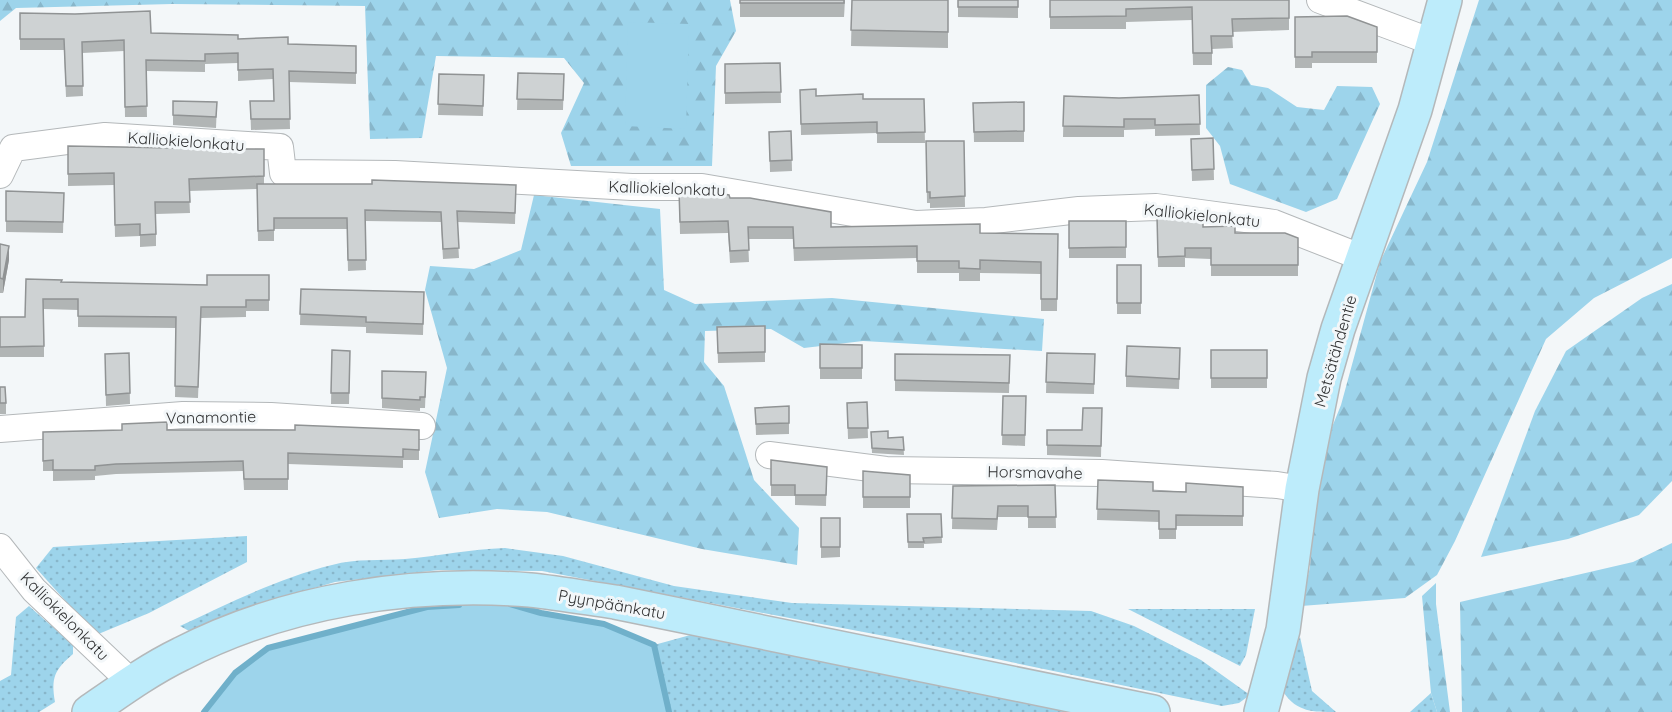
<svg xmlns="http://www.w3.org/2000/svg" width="1672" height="712" viewBox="0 0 1672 712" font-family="Quicksand,sans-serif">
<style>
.grass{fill:url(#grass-dots)}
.forest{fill:url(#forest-firs)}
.green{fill:#9dd4eb}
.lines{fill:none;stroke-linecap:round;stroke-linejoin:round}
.stream{stroke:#70b0ca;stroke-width:6}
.minor-casing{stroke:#b4b8ba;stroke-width:28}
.secondary-casing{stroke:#b4b8ba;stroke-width:36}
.minor{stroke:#fff;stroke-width:26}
.secondary{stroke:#bdecfb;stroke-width:33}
.wall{fill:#b1b5b5}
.shaded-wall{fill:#909394}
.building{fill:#ced2d3;stroke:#909394;stroke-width:1.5}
.labels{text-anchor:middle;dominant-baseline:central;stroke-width:6;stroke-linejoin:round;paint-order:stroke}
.street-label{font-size:16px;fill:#323334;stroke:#f3f7f9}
</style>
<defs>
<pattern id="grass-dots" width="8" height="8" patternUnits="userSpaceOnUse" patternTransform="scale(1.5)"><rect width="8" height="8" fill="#9dd4eb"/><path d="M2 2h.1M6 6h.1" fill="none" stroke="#88b6ca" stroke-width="1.8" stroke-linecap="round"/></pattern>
<pattern id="forest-firs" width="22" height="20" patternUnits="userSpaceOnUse" patternTransform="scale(1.5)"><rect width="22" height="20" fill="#9dd4eb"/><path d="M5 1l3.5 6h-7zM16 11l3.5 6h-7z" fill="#88b6ca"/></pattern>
</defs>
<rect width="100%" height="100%" fill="#f3f7f9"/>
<g class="grass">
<polygon points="247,536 247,562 149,613 96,635 36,568 53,547"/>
<path d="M505,548L563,556L674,586L792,603L1091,611L1134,626L1201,660L1250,695L1239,703L1222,706L895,638L542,571L439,570L335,582L239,610L189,631L180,626C230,603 279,578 332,565C357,558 380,561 405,559C439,556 470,549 505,548Z"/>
<path d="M29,606L73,645V654C54,670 51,678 55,702L39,712H0V681L11,675L16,617Z"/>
<polygon points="1128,609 1255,609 1246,655 1240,666"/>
<polygon points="694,634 1091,712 669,712 654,645"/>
<path d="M1300,637L1312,691L1336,712C1313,712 1297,712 1284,693L1292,653Z"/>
<polygon points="1431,693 1437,712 1410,712"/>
</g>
<g class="forest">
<polygon points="0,0 730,0 736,31 716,66 712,166 571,166 561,133 584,83 564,58 436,56 422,138 370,139 365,6 172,4 16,8 0,21"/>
<polygon points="1479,0 1672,0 1672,258 1594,298 1546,339 1455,541 1437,575 1405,598 1301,606 1310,567 1317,464 1341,405 1380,262 1427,162"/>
<polygon points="1228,67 1242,70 1251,85 1268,88 1297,107 1324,110 1337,86 1372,87 1380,104 1337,199 1306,212 1230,184 1220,146 1206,128 1206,85"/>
<polygon points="534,195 660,209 664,290 695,304 832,298 1044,319 1042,351 863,341 804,348 771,329 705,331 704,362 724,386 754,480 799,528 797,565 702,549 547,512 497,509 439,518 425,472 447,368 425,290 430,266 474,269 521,250"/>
<polygon points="1672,284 1672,481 1639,515 1568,539 1481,557 1535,411 1566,351 1642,298"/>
<polygon points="1672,543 1672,712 1462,712 1460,602 1633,562"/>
<polygon points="1436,583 1436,604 1450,712 1437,712 1431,693 1422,596"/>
</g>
<g class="green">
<polygon points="628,22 689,24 686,129 625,126"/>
<polygon points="501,601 542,613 604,624 654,645 669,712 204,712 235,673 268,648 427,607"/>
</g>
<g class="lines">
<g class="stream">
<polyline points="510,604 541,613 604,624 654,645 669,712"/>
<polyline points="204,712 235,673 268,648 427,607 459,605"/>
</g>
<g class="minor-casing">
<g id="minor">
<polyline points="1320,0 1435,43"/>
<polyline points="0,175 13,148 105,136 280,147 283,173 395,174 632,187 702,187 916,224 986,221 1079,210 1156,207 1274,223 1363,258"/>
<polyline points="0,429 183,415 271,416 422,426"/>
<polyline points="769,455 886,470 1102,473 1277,485 1302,489"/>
<polyline points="0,547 34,590 132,683"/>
</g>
</g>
<g class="secondary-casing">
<g id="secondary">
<path d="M89,712C118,692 148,670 181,654C286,600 412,581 530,590C558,593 587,598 615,602L1153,712"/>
<polyline points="1261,712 1283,630 1302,489 1324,378 1338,329 1415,110 1445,0"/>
</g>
</g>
<use href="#minor" class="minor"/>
<use href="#secondary" class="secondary"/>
</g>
<g class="wall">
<polygon points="740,0 845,0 844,17 740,17"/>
<polygon points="852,0 948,0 948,48 851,46"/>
<polygon points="958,0 1018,0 1018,18 958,17"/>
<polygon points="1050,0 1289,0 1289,30 1232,32 1233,48 1212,49 1212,65 1193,65 1192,20 1126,22 1126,29 1050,29"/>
<polygon points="20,13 151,33 238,39 288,44 356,46 356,84 289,82 290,129 251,130 250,101 274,101 273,79 238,81 238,63 205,64 205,72 146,71 147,117 125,117 124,51 82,53 83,96 66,97 64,50 20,50"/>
<polygon points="1295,17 1377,27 1377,63 1312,63 1312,68 1295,68"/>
<polygon points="780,63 781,103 725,104 725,64"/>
<polygon points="518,73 564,74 563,110 517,110"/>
<polygon points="439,74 484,75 483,116 438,115"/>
<polygon points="800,90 816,96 863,99 924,99 925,143 877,143 877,133 801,135"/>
<polygon points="1199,95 1200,135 1155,136 1155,129 1124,130 1124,137 1063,137 1064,96 1119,98"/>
<polygon points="173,101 217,102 216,128 173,125"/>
<polygon points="1024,102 1024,142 974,142 973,103"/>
<polygon points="791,131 792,171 770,172 769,132"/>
<polygon points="1213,138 1214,180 1192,181 1191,139"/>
<polygon points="926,141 964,141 965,207 930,208 930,203 927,203"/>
<polygon points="68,146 264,149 264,184 516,185 515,224 457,222 459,258 443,259 441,222 365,221 366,270 348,271 347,229 274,229 274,241 258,241 257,189 189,191 190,213 156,214 156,246 140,247 140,236 115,237 114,185 68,186"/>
<polygon points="679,190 730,198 831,227 980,233 1058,234 1057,311 1041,311 1041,274 980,273 980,281 959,281 959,273 917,273 917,258 794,261 793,239 748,239 749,262 730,263 728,233 680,234"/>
<polygon points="6,191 64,193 63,233 6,232"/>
<polygon points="1157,216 1203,227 1235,233 1298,238 1298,276 1211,276 1211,259 1185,258 1185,267 1158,267"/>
<rect x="1069" y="221" width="57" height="37"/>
<polygon points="0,244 9,260 3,293 0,293"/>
<rect x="1117" y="265" width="24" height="49"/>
<polygon points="269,275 269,311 246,311 246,317 201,318 198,398 175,397 176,328 78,327 78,310 44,309 44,357 0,357 0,317 25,317 61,282 207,285"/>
<polygon points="301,289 424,292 423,335 366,333 366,327 300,325"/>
<polygon points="765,326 765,362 718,363 717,327"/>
<polygon points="820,344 862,345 862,379 820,379"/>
<polygon points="332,350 350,351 349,404 331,404"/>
<rect x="1211" y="350" width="56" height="38"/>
<polygon points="129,353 130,404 106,406 105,354"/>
<polygon points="1047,353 1095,354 1094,394 1046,393"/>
<polygon points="895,354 1010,355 1009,393 895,391"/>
<polygon points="1180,359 1179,389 1126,387 1126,376"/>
<polygon points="382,371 426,383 425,408 420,408 420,411 382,408"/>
<polygon points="0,387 6,403 6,414 0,414"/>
<polygon points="1003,396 1026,396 1025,446 1002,445"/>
<polygon points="867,402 868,438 848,439 847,403"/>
<polygon points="789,406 789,434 756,435 755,408"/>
<polygon points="1102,408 1101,457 1047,455 1047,430 1082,430"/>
<polygon points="167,430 419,430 419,460 403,460 403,468 288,464 288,490 244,490 243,471 116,474 95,476 95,480 53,481 53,471 43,471 43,432"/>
<polygon points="871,432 888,438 903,437 904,455 872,453"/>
<polygon points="771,460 827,467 826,506 795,505 795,496 771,496"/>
<polygon points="863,471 910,475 910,508 863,508"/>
<polygon points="1098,480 1153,491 1186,492 1243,487 1243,526 1176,526 1176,539 1159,539 1159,522 1097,520"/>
<polygon points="1055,485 1056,528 1028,528 1028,517 998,517 997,530 952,529 953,486"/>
<polygon points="907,514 941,514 942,543 924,544 924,548 908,548"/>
<polygon points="821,518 840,518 840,557 821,558"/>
</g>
<polygon class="shaded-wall" points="9,246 9,260 3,293 3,279"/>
<g class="building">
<rect x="740" y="0" width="104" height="3"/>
<polygon points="852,0 948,0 948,32 851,30"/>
<rect x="958" y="0" width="60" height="7"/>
<polygon points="1050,0 1289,0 1289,18 1232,19 1233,36 1211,36 1212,53 1193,53 1192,7 1126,9 1126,16 1050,17"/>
<polygon points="150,11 151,33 238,35 238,39 288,37 288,44 356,46 356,73 289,71 290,119 251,119 250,101 274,101 273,69 238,70 238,53 205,54 205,61 146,60 147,106 125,107 124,40 82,42 83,86 66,86 64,39 20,39 20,13 75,14"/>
<polygon points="1347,16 1377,27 1377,52 1312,52 1312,57 1295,57 1295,17"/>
<polygon points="780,63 781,92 725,93 725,64"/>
<polygon points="518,73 564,74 563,100 517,99"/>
<polygon points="439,74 484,75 483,106 438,104"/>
<polygon points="816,89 816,96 863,94 863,99 924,99 925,132 877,133 877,122 801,124 800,90"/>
<polygon points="1199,95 1200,124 1155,125 1155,119 1124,119 1124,127 1063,126 1064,96 1119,98"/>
<polygon points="173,101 217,102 216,117 173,115"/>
<polygon points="1024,102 1024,131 974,132 973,103"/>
<polygon points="791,131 792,160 770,161 769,132"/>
<polygon points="1213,138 1214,169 1192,170 1191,139"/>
<polygon points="926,141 964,141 965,196 930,198 930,192 927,192"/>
<polygon points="173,143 216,146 216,149 264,149 264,176 189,179 190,202 155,202 156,234 140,235 140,224 115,225 114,173 68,174 68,146 173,148"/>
<polygon points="372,180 516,185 515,213 457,211 459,248 443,249 441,212 365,210 366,260 348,260 347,218 274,218 274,230 258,231 257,184 372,184"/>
<polygon points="679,190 701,190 729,195 730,198 750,198 831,212 831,227 980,224 980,233 1058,234 1057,299 1041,299 1041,262 980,260 980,269 959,268 959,261 917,261 917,246 794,248 793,227 748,227 749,250 730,251 728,221 680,222"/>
<polygon points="6,191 64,193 63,222 6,221"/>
<polygon points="1157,216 1203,218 1203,227 1235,226 1235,233 1285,233 1298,238 1298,265 1211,265 1211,248 1185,248 1185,256 1158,257"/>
<polygon points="1069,221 1126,221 1126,247 1069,248"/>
<polygon points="0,244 9,246 3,279 0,278"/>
<rect x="1117" y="265" width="24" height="38"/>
<polygon points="207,275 269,275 269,300 246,300 246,307 201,307 198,387 175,386 176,317 78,316 78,299 43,299 44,346 0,347 0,317 25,317 26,279 62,280 61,282 207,285"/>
<polygon points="301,289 424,292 423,324 366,322 366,317 300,314"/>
<polygon points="765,326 765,352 718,353 717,327"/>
<polygon points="820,344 862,345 862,368 820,368"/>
<polygon points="1127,346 1180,348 1179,379 1126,376"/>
<polygon points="332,350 350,351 349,393 331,393"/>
<rect x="1211" y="350" width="56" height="28"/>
<polygon points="129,353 130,393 106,395 105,354"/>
<polygon points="1047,353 1095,354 1094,384 1046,382"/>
<polygon points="895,354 1010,355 1009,383 895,380"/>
<polygon points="382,371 426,372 425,397 420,397 420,400 382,398"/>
<polygon points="0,387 5,387 6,403 0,403"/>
<polygon points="1003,396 1026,396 1025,435 1002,435"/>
<polygon points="867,402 868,428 848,428 847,403"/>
<polygon points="789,406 789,423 756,424 755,408"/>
<polygon points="1083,408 1102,408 1101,446 1047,445 1047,430 1082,430"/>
<polygon points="167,422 167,430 295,430 295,425 419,430 419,450 403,449 403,457 288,453 288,479 244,479 243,461 116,464 95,466 95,470 53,470 53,460 43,461 43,432 122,430 122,424"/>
<polygon points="888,431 888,438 903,437 904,450 872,448 871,432"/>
<polygon points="771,460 827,467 826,495 795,495 795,485 771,485"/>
<polygon points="863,471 910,475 910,497 863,497"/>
<polygon points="1098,480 1153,482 1153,491 1186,492 1186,483 1243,487 1243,516 1176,515 1176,529 1159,529 1159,511 1097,509"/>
<polygon points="1055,485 1056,517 1028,517 1028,506 998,506 997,519 952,518 953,486"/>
<polygon points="907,514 941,514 942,537 923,538 924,542 908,542"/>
<rect x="821" y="518" width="19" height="29"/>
</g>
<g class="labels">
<g class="street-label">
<text transform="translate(186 141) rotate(4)">Kalliokielonkatu</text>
<text transform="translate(667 188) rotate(2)">Kalliokielonkatu</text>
<text transform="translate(1202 215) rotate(6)">Kalliokielonkatu</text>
<text transform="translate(1335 351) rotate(-74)">Metsätähdentie</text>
<text transform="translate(211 417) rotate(-1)">Vanamontie</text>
<text transform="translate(1035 472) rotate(1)">Horsmavahe</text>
<text transform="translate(612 604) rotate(10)">Pyynpäänkatu</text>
<text transform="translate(65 616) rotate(45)">Kalliokielonkatu</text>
</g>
</g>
</svg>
